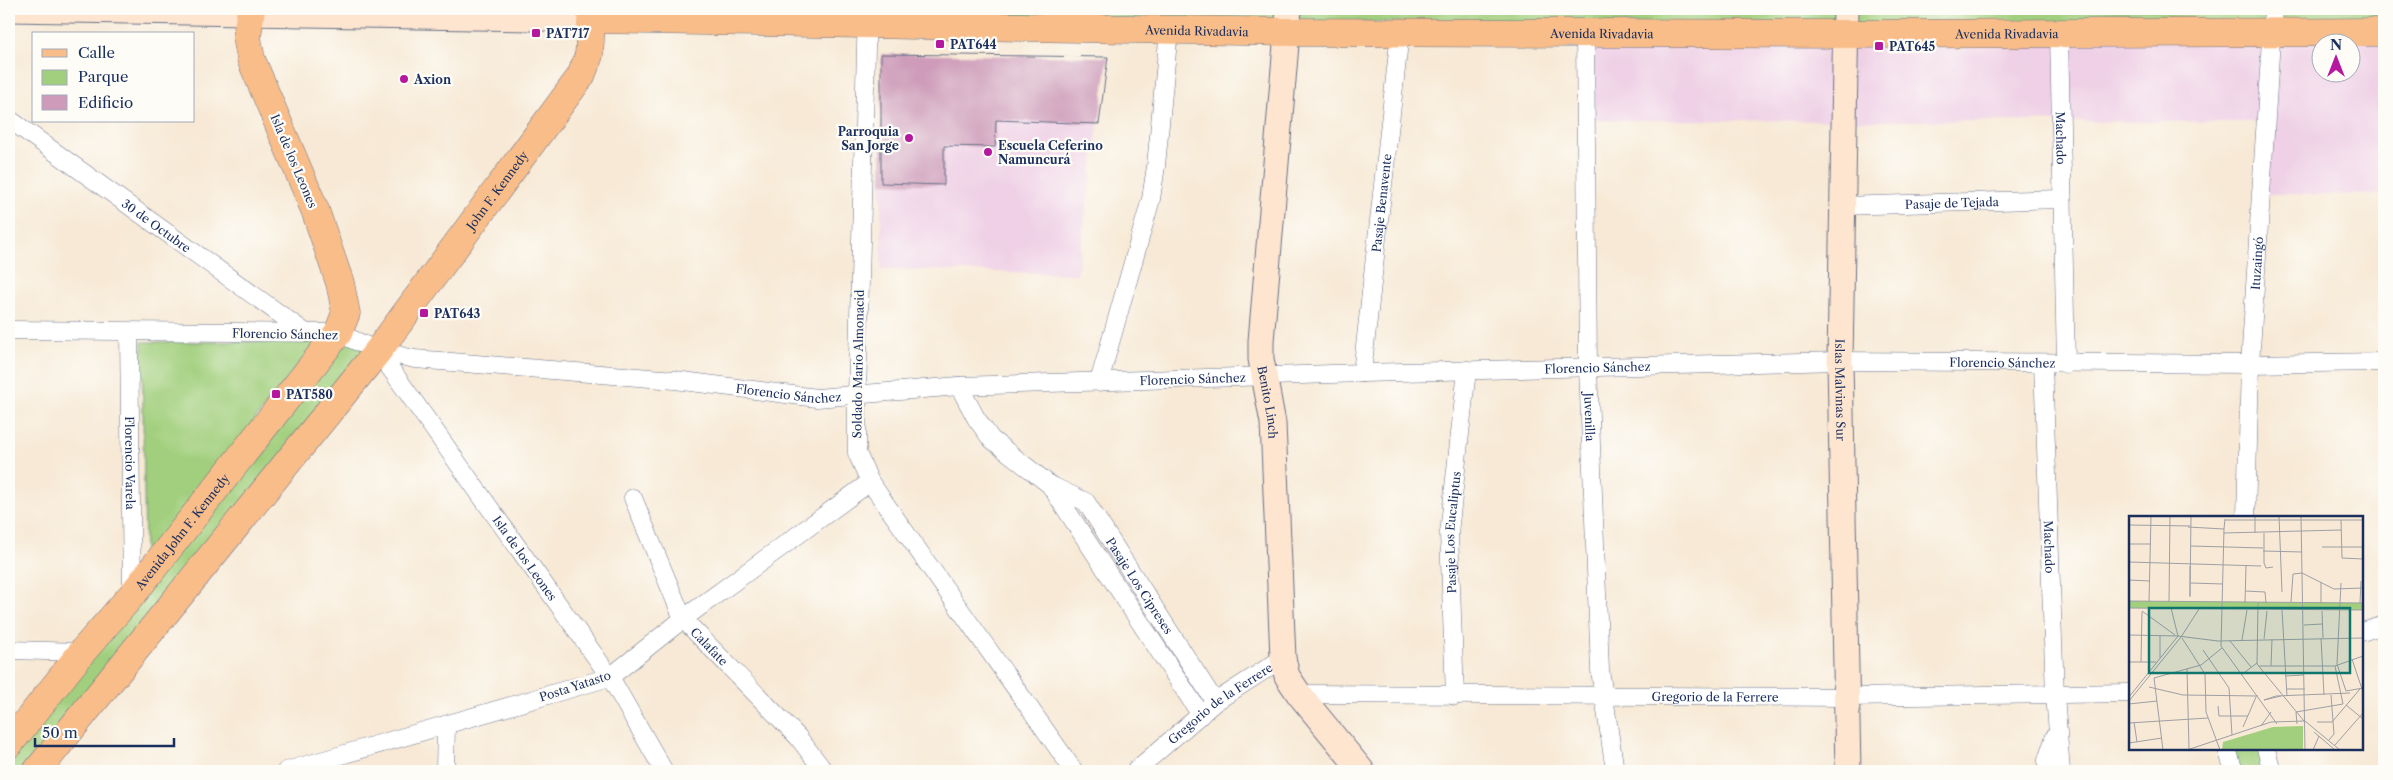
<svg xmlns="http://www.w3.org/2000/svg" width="2393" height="780" viewBox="0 0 2393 780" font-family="'Libre Caslon Text',serif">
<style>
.built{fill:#efd0e6;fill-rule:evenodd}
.green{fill:#a1cf7d;stroke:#5e7f6e}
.building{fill:#ce9cba}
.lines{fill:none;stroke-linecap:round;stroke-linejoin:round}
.street-casing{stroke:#687088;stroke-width:19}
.secondary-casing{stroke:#687088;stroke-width:27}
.primary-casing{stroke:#687088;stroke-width:29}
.street{stroke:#fff;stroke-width:18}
.secondary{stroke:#fde5d0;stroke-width:25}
.primary{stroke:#f9bd89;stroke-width:28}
.poi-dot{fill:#b5179e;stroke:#fdfcf7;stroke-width:2}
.labels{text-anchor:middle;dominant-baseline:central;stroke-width:4.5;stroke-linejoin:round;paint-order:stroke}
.street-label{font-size:12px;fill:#1b2f5e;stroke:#fdfcf7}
.poi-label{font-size:12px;font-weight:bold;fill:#1b2f5e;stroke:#fdfcf7;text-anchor:start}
.inset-road{fill:none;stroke:#9f9fa5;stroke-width:1}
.view{fill:#0f766e;fill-opacity:0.15;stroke:#0f766e;stroke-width:2.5}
.inset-edge{fill:none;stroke:#1b2f5e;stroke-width:2.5}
</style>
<rect width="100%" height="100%" fill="#fdfcf7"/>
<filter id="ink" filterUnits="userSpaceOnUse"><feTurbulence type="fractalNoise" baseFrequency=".02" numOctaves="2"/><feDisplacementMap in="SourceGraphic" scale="10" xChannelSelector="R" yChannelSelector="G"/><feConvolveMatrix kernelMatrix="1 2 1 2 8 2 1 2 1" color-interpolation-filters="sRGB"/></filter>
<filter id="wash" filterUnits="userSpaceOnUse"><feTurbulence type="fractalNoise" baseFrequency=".0096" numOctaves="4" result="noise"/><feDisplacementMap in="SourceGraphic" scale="20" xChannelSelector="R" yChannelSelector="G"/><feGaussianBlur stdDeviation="1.12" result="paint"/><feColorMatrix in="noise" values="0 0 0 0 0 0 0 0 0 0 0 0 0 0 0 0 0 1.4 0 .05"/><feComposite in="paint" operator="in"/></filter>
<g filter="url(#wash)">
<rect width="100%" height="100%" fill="#f7e9d5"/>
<g class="built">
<path d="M2384,9V195L2261,194L2264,122L1585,120V32ZM2320,42H2350V72H2320Z"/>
<polygon points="881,54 1108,57 1077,274 881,269"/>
</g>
<g class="green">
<polygon points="9,9 2384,9 2384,32"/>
<polygon points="338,333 378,351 37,771 9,771 9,744"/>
<polygon points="142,342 316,342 145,560"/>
<polygon points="2227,749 2266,749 2272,771 2234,771"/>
</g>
<g id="blocks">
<polygon class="building" points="881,54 1108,57 1099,124 996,120 995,147 944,146 944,185 881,183"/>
</g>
</g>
<g filter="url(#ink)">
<use href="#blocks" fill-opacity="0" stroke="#687088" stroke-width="1"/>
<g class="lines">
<g class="street-casing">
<g id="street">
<polyline points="867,9 857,396 857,453 870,482 1074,771"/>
<path id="s1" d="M1585,32L1588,368L1600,670L1615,771"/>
<path id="s2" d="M2059,33L2066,364"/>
<path id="s3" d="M9,119L306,333"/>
<path id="s4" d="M1842,206L2061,199"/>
<path id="s5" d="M9,330L338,333L378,351L415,359L675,380L817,398L959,386L1362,373L1840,361L2250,364L2384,362"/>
<path id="s6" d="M129,332L132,595"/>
<path id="s7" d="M378,351L610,677L664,771"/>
<path id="s8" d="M2043,363L2055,695L2061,771"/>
<path id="s9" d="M1362,373L1400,33"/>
<polyline points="1099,382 1151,199 1156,166 1169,30"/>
<path id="s10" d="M959,386L976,418L991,439L1050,485L1086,502L1215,702"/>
<polyline points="1050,485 1201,715"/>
<path id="s11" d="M633,498L683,619L798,737L824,771"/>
<path id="s12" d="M2246,518L2250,364L2273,9"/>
<polyline points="2362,632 2384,625"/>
<polyline points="9,650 82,652"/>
<path id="s13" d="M1299,694L1845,697L2130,693"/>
<path id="s14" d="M1455,696L1449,533L1467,370"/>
<polyline points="2227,749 2234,771"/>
<polyline points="2266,749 2272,771"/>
<polyline points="286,771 610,677 683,619 870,482"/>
<polyline points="445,771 446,726"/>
<path id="s15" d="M1135,771L1215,702L1283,658"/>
<polyline points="2047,771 2047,760 2055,736"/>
</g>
</g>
<g class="secondary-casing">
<g id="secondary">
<polyline points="9,9 592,19"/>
<path id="s16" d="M1289,9L1261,341V359L1273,423L1283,658L1287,676L1299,694L1362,771"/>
<path id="s17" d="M1846,9L1840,361L1848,771"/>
</g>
</g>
<g class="primary-casing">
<g id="primary">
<path id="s18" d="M592,19L1288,32L1845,34L2384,32"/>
<path id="s19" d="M9,744L82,652L132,595L338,333L346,313L340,283L315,210L251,59L247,37L251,9"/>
<path id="s20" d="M37,771L378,351L581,76L589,55L592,9"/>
</g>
</g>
<use href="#street" class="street"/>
<use href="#secondary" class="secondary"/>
<use href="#primary" class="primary"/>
</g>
</g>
<g class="poi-dot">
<rect x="531" y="28" width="10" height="10" rx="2.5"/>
<rect x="935" y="39" width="10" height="10" rx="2.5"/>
<rect x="1874" y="41" width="10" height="10" rx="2.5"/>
<circle cx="404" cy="79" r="5"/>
<circle cx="909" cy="138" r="5"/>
<circle cx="988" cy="152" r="5"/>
<rect x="419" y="308" width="10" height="10" rx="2.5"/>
<rect x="271" y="389" width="10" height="10" rx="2.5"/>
</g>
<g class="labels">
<g class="street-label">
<text stroke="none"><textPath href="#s18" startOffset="605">Avenida Rivadavia</textPath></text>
<text stroke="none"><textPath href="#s18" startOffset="1010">Avenida Rivadavia</textPath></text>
<text stroke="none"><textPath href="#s18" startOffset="1415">Avenida Rivadavia</textPath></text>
<text stroke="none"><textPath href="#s2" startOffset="105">Machado</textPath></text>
<text transform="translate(294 161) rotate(67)">Isla de los Leones</text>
<text stroke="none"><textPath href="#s20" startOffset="741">John F. Kennedy</textPath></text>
<text stroke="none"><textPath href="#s4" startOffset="110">Pasaje de Tejada</textPath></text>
<text stroke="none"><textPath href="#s9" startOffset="171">Pasaje Benavente</textPath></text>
<text stroke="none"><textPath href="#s3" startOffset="182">30 de Octubre</textPath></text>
<text stroke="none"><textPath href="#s12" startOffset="255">Ituzaingó</textPath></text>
<text transform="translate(285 334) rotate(1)">Florencio Sánchez</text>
<text stroke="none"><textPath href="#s5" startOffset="2001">Florencio Sánchez</textPath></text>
<text transform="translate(858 364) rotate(-89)">Soldado Mario Almonacid</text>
<text stroke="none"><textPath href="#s5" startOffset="1596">Florencio Sánchez</textPath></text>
<text stroke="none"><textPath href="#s5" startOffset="1191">Florencio Sánchez</textPath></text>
<text stroke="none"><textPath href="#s17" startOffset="381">Islas Malvinas Sur</textPath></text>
<text stroke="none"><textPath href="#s5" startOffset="786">Florencio Sánchez</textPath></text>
<text stroke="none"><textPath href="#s16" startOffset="395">Benito Linch</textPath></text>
<text stroke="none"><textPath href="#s1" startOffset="385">Juvenilla</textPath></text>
<text stroke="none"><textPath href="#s6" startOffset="131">Florencio Varela</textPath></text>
<text stroke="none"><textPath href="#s19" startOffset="274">Avenida John F. Kennedy</textPath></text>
<text stroke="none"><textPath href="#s14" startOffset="164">Pasaje Los Eucaliptus</textPath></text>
<text stroke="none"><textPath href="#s8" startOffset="184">Machado</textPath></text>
<text stroke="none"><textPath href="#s7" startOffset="254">Isla de los Leones</textPath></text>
<text stroke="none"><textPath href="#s10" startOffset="276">Pasaje Los Cipreses</textPath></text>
<text stroke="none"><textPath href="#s11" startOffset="169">Calafate</textPath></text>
<text transform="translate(575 686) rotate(-18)">Posta Yatasto</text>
<text stroke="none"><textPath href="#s13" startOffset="416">Gregorio de la Ferrere</textPath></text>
<text stroke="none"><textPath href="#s15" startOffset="109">Gregorio de la Ferrere</textPath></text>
</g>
<g class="poi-label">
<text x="546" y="33">PAT717</text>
<text x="950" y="44">PAT644</text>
<text x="1889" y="46">PAT645</text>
<text x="414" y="79">Axion</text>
<text x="899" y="131" text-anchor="end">Parroquia<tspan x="899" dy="14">San Jorge</tspan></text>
<text x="998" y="145">Escuela Ceferino<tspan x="998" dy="14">Namuncurá</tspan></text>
<text x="434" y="313">PAT643</text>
<text x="286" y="394">PAT580</text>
</g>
</g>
<g transform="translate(2129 516)">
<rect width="234" height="234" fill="#f7e9d5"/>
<path d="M0,85L234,87V94L0,92ZM174,210V234H93L94,226L144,211Z" fill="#a1cf7d"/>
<path class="inset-road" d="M150,0L153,76M172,0L176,234M96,4H234M212,4L213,42L234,43M0,9L61,10M59,11L95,13L96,3M95,13L92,130L148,208M95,17L212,14M126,17V0M135,17V47L137,52L144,51M0,28H22M62,30L134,32M193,31H234M134,35L173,36M0,46L132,50M0,64L21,65M62,67L94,68M212,67L208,148L217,175L234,172M116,75L136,76L137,87M61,80L62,0M61,81V50M0,85L234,87M20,86L22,0M40,86L41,0M162,86L164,58L173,57L205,73L234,72M116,87L117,50M129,87L128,148L175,205M192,87V66M231,87L232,65M0,92L234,94M153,94L158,180M13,95L46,119M193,95L194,122M175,109L193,108M0,119L49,120L89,125L234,122M31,120V142M53,122L76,158L77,196L91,234M192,122L195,179M135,123L138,95M113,124L118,94M101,125L122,151M74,134L100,172L103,219M223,143L234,176M0,146H27M12,146L13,96M130,150H206L234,140M142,150L143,123M206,150L214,188M58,153L60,233M112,159L128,147M156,160L175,159M20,171L54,179L129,180M157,173H176M152,180L135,184L147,180L221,177M0,181L49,120L42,92M0,185L52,121L70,93M0,188L28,185M217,189L234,203M89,190L90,200H119M5,206L8,226M188,206H203L231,173M0,207L79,202M168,208L167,196L214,188M132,210L142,196M114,211L127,181M185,216L206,234M200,224L205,218L202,179M0,227L33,222M206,229L234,197M34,234L25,162L72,149L93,132M58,234L142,206L176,205L211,234M184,234L190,220"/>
<path class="view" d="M20,92H221V157H20Z"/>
<rect width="234" height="234" class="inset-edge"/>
</g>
<rect width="2393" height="780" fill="none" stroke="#fdfcf7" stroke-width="30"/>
<rect x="32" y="32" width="162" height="90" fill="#fdfcf7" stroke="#a3aaba"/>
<rect x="42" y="49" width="25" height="8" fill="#f9bd89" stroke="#a3aaba"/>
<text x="78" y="58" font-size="15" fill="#1b2f5e">Calle</text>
<rect x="42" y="70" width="25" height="15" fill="#a1cf7d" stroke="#a3aaba"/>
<text x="78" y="82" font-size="15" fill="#1b2f5e">Parque</text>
<rect x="42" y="95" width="25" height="15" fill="#ce9cba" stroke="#a3aaba"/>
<text x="78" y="108" font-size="15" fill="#1b2f5e">Edificio</text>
<g transform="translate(2336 58)"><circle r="24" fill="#fdfcf7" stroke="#a3aaba"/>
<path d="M0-4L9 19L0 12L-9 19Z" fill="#b5179e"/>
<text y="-8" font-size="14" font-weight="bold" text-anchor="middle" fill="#1b2f5e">N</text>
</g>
<path d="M35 738v8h139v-8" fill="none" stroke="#1b2f5e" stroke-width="2.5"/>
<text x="42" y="738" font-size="15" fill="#1b2f5e" stroke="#fdfcf7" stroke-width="4" paint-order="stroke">50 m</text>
</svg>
